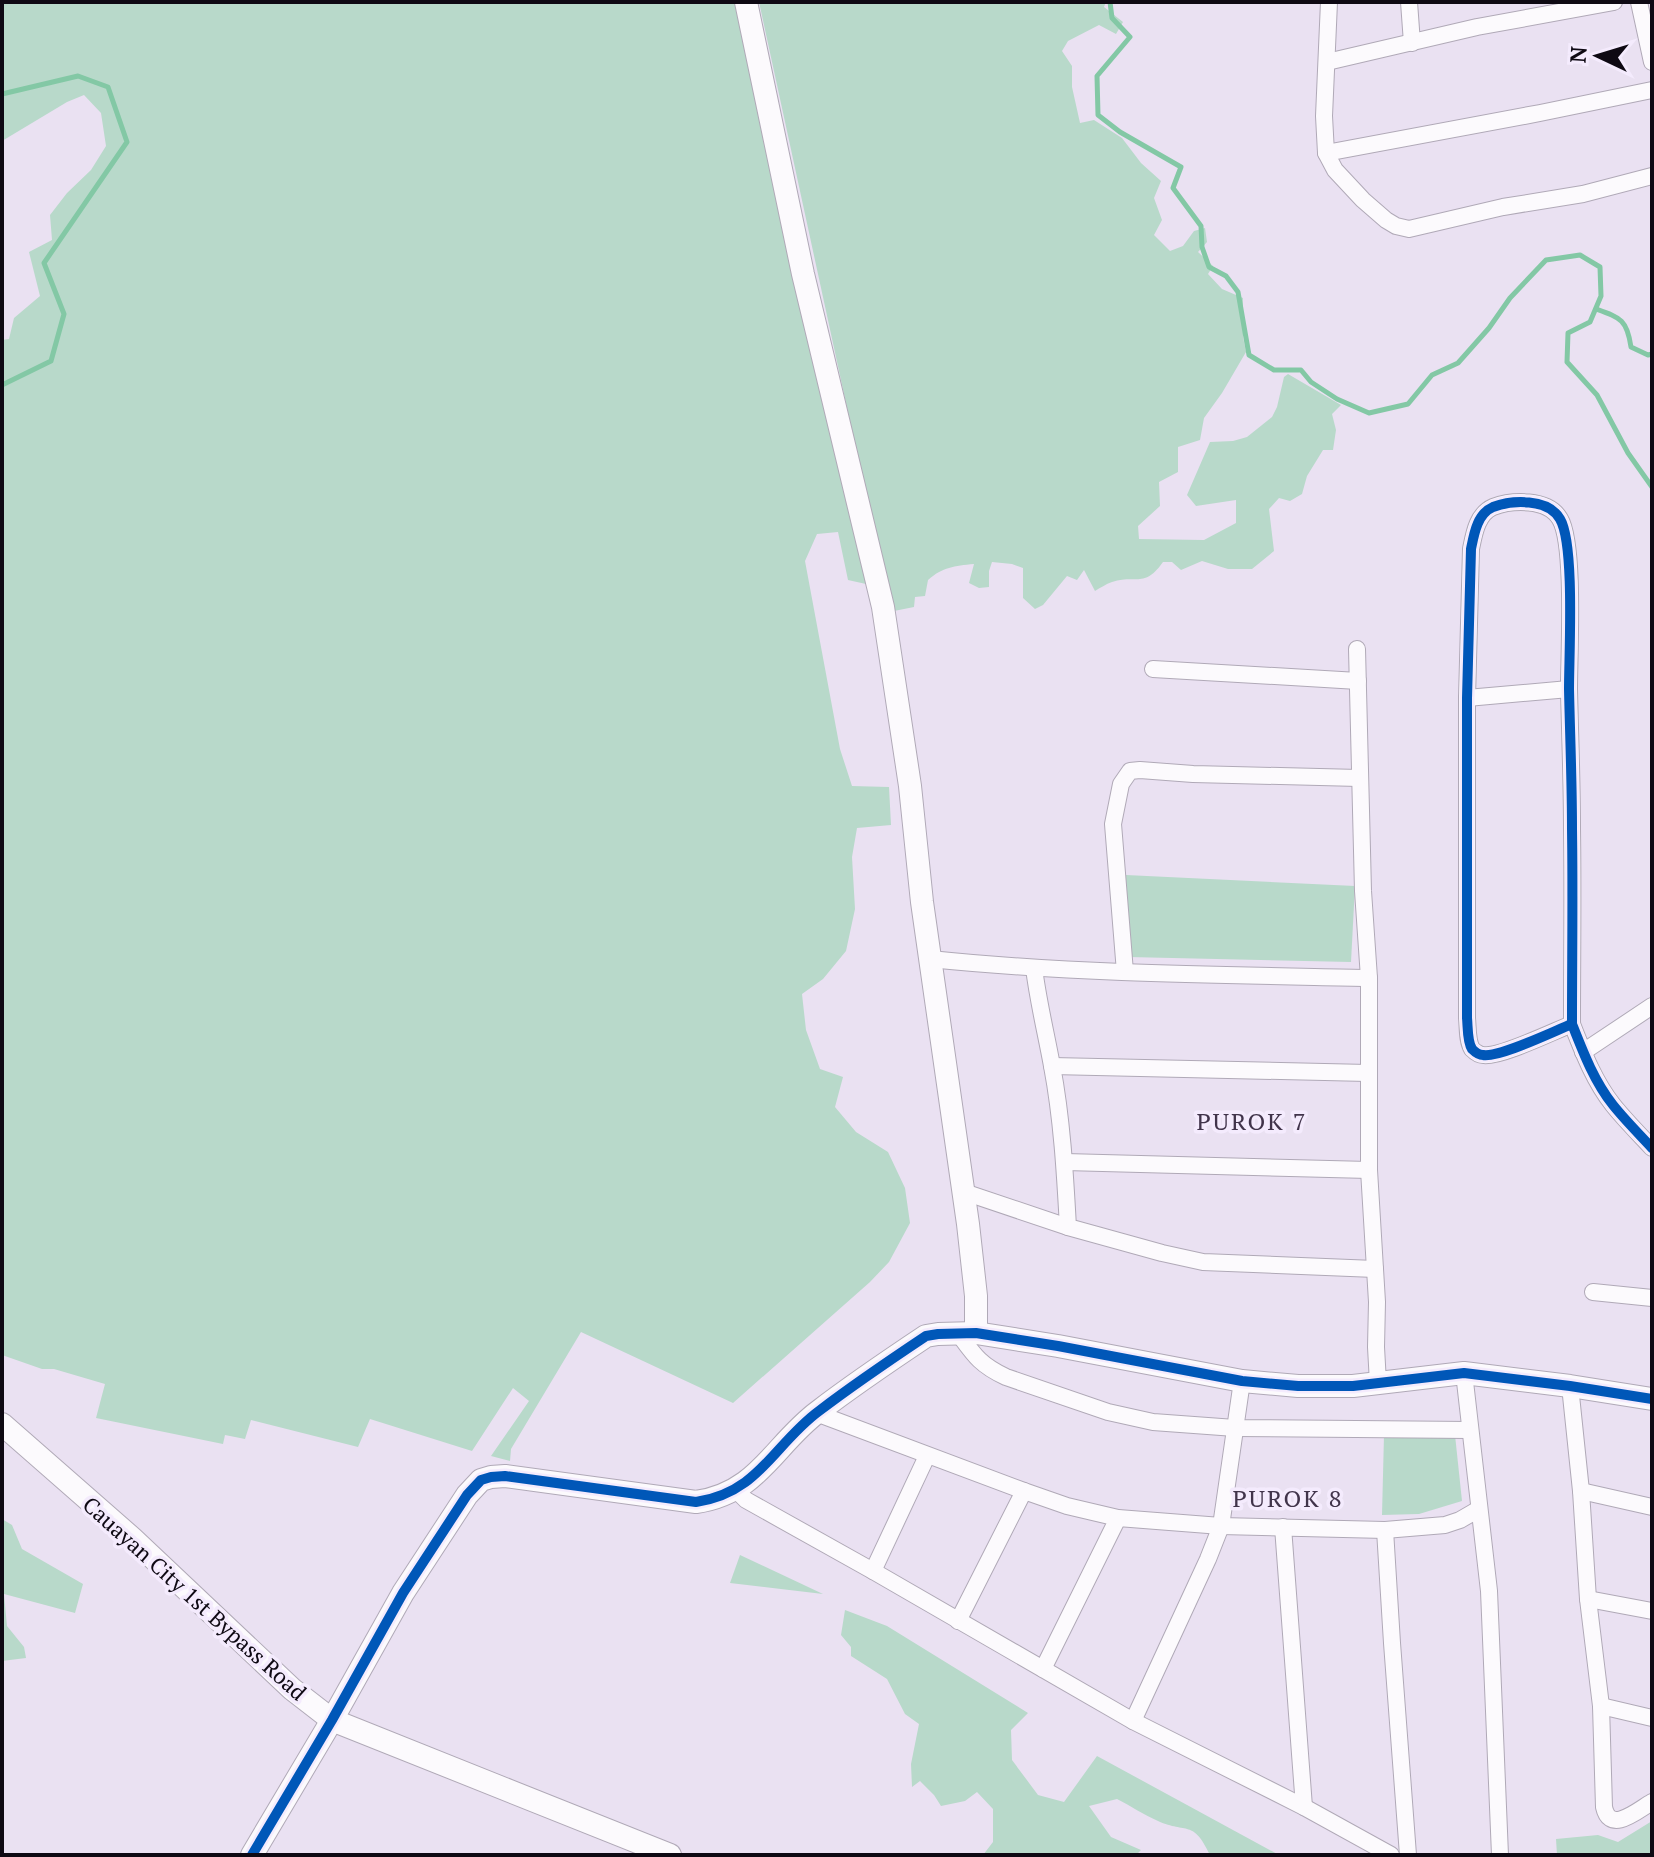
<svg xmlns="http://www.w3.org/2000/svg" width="1654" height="1857" viewBox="0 0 1654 1857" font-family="'PT Serif',serif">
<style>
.green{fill:#b8d9ca}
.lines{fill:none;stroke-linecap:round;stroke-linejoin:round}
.stream{stroke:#83c8a5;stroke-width:5}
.street-casing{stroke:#b0a9b7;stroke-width:18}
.secondary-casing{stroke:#b0a9b7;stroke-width:24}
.street{stroke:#fcfafd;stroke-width:16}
.secondary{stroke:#fcfafd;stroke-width:22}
.cycleway-casing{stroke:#f4ebfd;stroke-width:15}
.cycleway{stroke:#0057b8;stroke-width:10}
.labels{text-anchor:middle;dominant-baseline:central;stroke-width:7;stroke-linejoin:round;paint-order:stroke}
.street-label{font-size:22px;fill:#0e0913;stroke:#f4ebfd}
.neighbourhood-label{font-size:24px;letter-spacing:2px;fill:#41344b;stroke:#f4ebfd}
</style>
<rect width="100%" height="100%" fill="#eae1f2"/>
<g class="green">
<polygon points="2,2 738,2 866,584 848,580 838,532 817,534 805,561 840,749 852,786 889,787 891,825 857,828 852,857 855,909 846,951 823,979 802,994 806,1030 820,1069 843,1077 835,1107 856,1132 888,1152 905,1188 910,1223 889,1262 870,1282 733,1403 581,1332 511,1449 510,1461 491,1456 529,1401 513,1388 472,1451 370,1419 358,1447 251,1420 245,1439 225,1435 223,1444 96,1418 105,1384 54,1369 42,1369 2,1355 2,340 9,339 14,318 40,296 29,252 52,240 50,215 67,193 91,170 106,146 101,113 84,95 67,102 2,141"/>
<path d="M759,2H1106L1104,7L1123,22L1116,34L1099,25L1068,41L1062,51L1072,66V87L1080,123L1094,120L1122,138L1141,163L1161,181L1154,198L1162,220L1154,235L1170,251L1183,246L1194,231L1205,228L1207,242L1198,252L1213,266L1208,274L1222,289L1243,298V337L1246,352L1222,393L1204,418L1200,440L1178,447V472L1159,482L1160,506L1138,526L1139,539L1204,540L1236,523V500L1196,506L1187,495L1210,442L1233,441L1247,437L1272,417L1277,407L1284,377L1288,374L1341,405L1332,414L1336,430L1333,450H1323L1307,476L1302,494L1290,501L1279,498L1269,509L1274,551L1252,569H1228L1202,561L1181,570L1172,562H1163C1144,589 1136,574 1112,582C1106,584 1100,588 1095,591L1084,570L1077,580L1067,576L1043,605L1035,609L1023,598V568L1012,564L992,562L989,571V587L979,588L969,583L974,564C954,566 943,567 928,580L925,596L915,597L914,607L894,611L849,417Z"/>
<polygon points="1126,875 1355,886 1351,962 1128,957"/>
<polygon points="1384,1435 1455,1435 1462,1501 1419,1514 1382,1515"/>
<polygon points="2,1519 12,1525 22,1549 83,1584 75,1613 4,1594 7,1626 24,1647 26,1658 2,1661"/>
<polygon points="740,1555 823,1594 730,1583"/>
<path d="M845,1610L887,1626L1028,1713L1011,1730L1012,1760L1038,1795L1064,1802L1097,1756L1279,1855H1210C1193,1819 1187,1834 1158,1821C1144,1815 1131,1806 1117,1799L1089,1806L1111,1837L1141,1850L1136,1855H983L993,1842V1809L977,1792L965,1801L941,1806L934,1795L920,1781L912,1787L911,1764L919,1724L905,1714L887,1679L851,1656V1647L841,1635Z"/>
<polygon points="1652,1821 1652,1855 1557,1855 1556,1839 1598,1835 1618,1842"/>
</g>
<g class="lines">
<g class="stream">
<polyline points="1110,2 1112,18 1130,37 1097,76 1098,115 1120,132 1181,167 1173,188 1201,226 1202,247 1209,267 1226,276 1238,292 1249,355 1274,370 1301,370 1311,382 1337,399 1369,413 1408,404 1432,375 1458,363 1489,328 1510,298 1546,260 1580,255 1600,267 1601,296 1590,322 1568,333 1567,362 1597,395 1628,453 1652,487"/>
<polyline points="2,94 78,76 108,87 127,142 44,263 64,314 51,361 2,385"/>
<path d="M1596,309C1621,318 1627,320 1631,347L1648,355L1652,354"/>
</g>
<g class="street-casing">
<g id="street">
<polyline points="1329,2 1324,116 1326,153 1335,170 1363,200 1386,220 1396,226 1409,229 1503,207 1583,194 1652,176"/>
<polyline points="1409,2 1412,43"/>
<polyline points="1639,2 1652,62"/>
<polyline points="1327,62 1477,27 1614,2"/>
<polyline points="1326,153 1540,113 1652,90"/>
<polyline points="1357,649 1363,891 1369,978 1369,1170 1377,1302 1376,1347 1378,1383"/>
<polyline points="1153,669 1358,681"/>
<polyline points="1467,698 1569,689"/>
<path d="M930,959C1076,974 1222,975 1369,978"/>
<path d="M1034,968C1038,1001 1046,1033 1052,1066C1062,1119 1065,1173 1068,1227L1162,1253L1203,1262L1375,1269"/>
<polyline points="1125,972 1113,824 1121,784 1130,771 1140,770 1193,774 1359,778"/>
<path d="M1572,1024C1554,1031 1499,1058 1483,1055C1480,1055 1475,1052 1472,1049C1467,1041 1468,1027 1467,1018V698L1471,549C1474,534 1477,514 1493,507C1512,500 1548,498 1560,519C1575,544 1569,654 1569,689C1570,735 1572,782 1572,829C1573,894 1572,959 1572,1024C1583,1052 1594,1081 1613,1105C1625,1120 1639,1134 1652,1148"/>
<polyline points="1583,1052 1652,1006"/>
<polyline points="1052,1066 1368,1073"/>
<polyline points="1065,1162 1369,1170"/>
<polyline points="964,1192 1068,1227"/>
<polyline points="1593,1292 1652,1298"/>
<path d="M958,1333C974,1355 980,1365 1006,1377L1108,1412L1153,1422L1235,1428L1470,1430"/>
<polyline points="1464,1373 1489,1591 1500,1855"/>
<path d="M1570,1386L1581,1491L1588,1599L1601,1706L1604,1807C1610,1835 1638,1810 1652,1802"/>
<polyline points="816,1413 1024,1491 1067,1506 1118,1518 1221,1526 1385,1530 1445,1525 1460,1520 1479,1509"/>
<polyline points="736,1490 746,1500 873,1571 1133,1721 1304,1807 1391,1855"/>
<polyline points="1581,1491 1652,1507"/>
<polyline points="1283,1527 1304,1807"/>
<polyline points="1385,1530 1392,1643 1408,1855"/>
<polyline points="873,1571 927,1456"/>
<polyline points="1588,1599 1652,1611"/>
<polyline points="958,1621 1024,1491"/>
<polyline points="1043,1669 1118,1518"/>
<polyline points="1601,1706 1652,1718"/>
<polyline points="1133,1721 1208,1559 1221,1526 1242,1381"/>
</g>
</g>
<g class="secondary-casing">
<g id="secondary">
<polyline points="746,2 803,274 883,607 910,786 922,902 968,1224 976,1296 976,1333"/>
<polyline points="2,1424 132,1538 292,1689 332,1720 670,1855"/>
<path d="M252,1855L332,1720L403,1593L467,1495L481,1480L491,1477L505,1476L696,1502C759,1493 774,1444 819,1411C853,1385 890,1360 926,1336L938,1334L976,1333L1058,1346L1242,1381L1298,1386H1353L1464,1373L1570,1386L1652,1399"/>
</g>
</g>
<use href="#street" class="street"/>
<use href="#secondary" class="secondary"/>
<g class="cycleway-casing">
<g id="cycleway">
<path d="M1572,1024C1554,1031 1499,1058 1483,1055C1480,1055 1475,1052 1472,1049C1467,1041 1468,1027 1467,1018V698L1471,549C1474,534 1477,514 1493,507C1512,500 1548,498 1560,519C1575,544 1569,654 1569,689C1570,735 1572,782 1572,829C1573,894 1572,959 1572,1024C1583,1052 1594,1081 1613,1105C1625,1120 1639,1134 1652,1148"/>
<path d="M252,1855L332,1720L403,1593L467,1495L481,1480L491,1477L505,1476L696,1502C759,1493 774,1444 819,1411C853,1385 890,1360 926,1336L938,1334L976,1333L1058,1346L1242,1381L1298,1386H1353L1464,1373L1570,1386L1652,1399"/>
</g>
</g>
<use href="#cycleway" class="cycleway"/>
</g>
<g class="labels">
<g class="street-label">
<text transform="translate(195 1598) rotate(42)">Cauayan City 1st Bypass Road</text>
</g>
<g class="neighbourhood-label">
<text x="1252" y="1121">PUROK 7</text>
<text x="1288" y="1498">PUROK 8</text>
</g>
</g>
<rect width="1654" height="1857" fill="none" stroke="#0e0913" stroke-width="8"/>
<g transform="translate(1598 56) rotate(274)" stroke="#f4ebfd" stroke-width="6" paint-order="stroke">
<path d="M0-6L14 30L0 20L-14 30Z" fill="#0e0913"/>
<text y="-12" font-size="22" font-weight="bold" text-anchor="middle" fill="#0e0913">N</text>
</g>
</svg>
